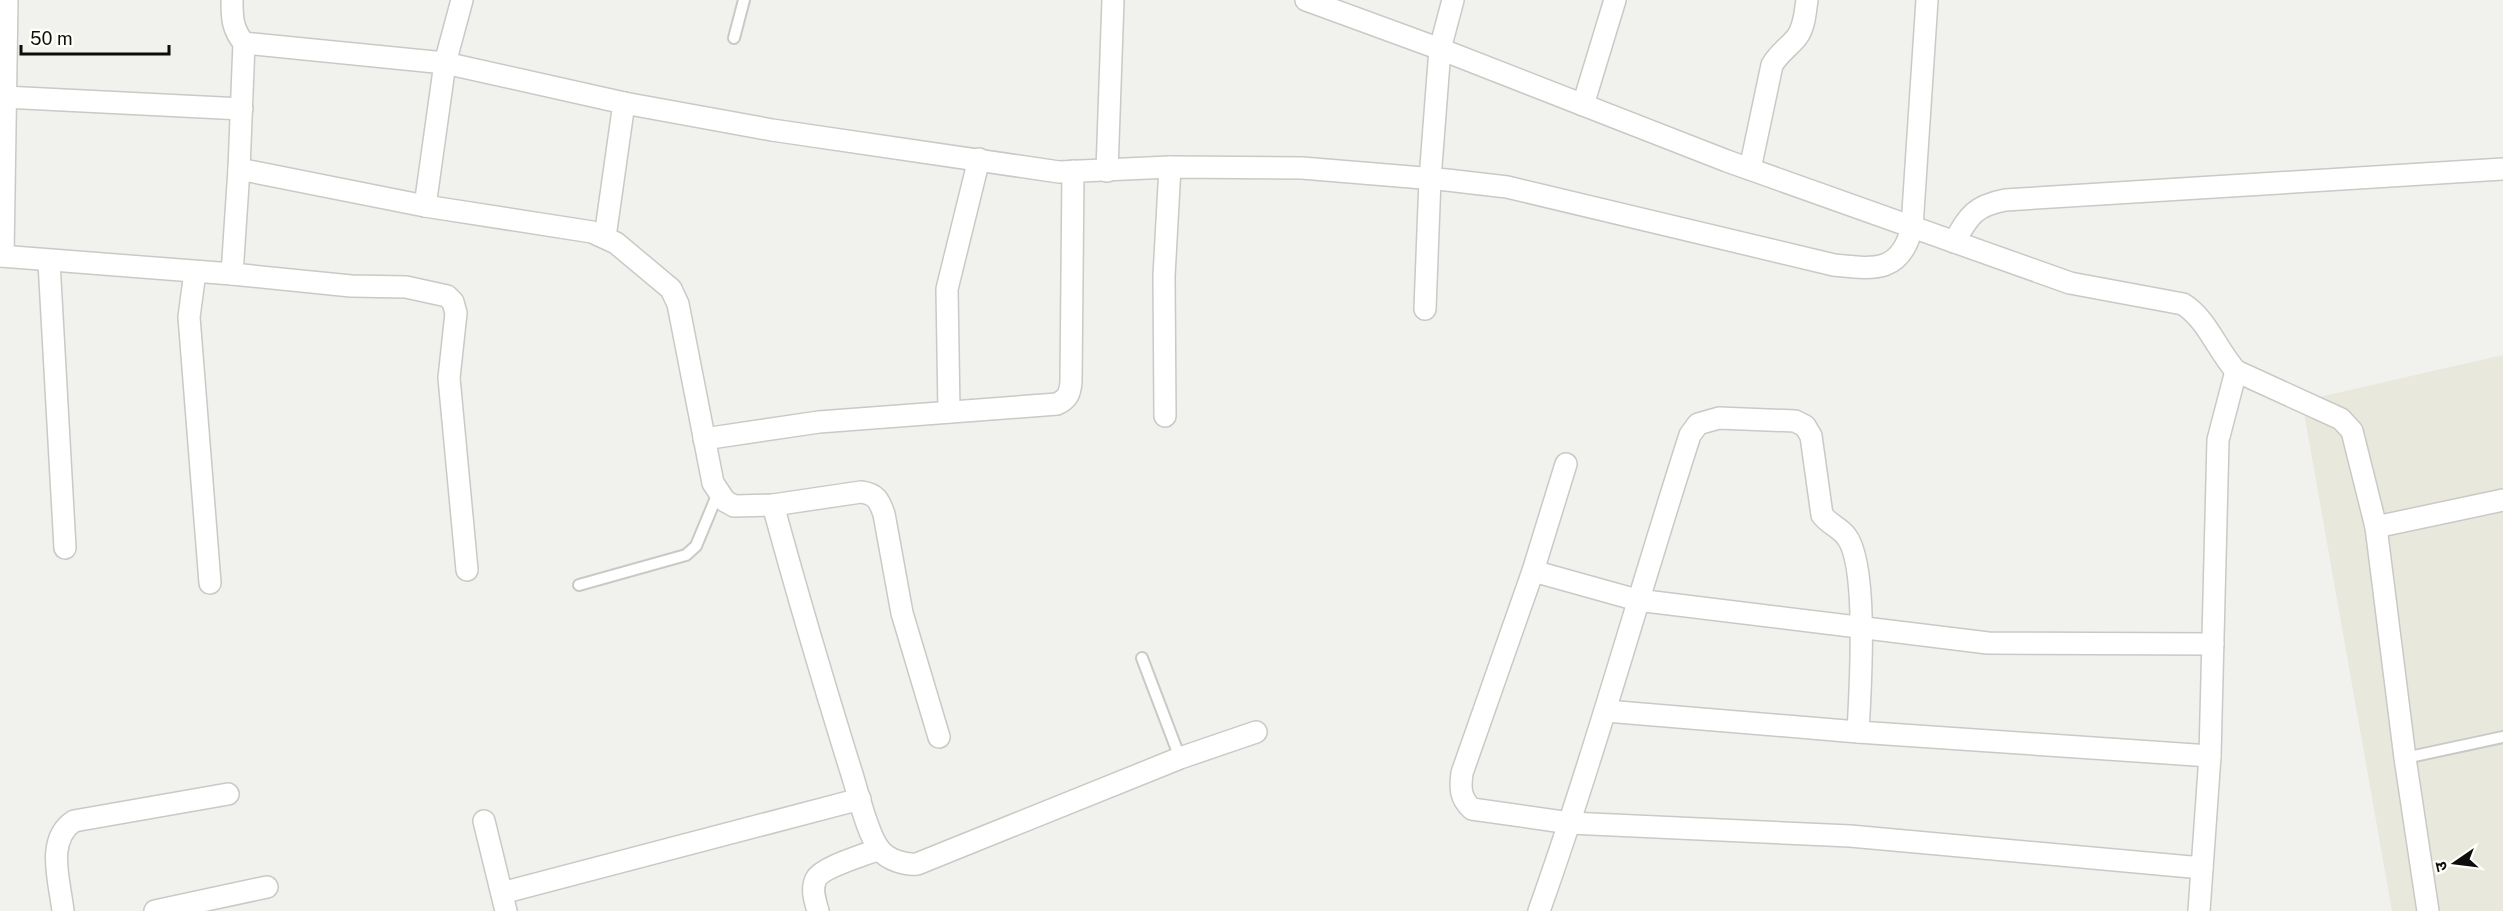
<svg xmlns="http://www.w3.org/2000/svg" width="2503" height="911" viewBox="0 0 2503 911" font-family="'Public Sans','Noto Sans Devanagari',sans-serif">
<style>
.built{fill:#e9e8dc}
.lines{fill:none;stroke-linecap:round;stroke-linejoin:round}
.service-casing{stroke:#cac9c5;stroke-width:14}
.minor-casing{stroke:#cac9c5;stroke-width:24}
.service{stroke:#fff;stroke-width:10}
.minor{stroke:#fff;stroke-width:21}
</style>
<rect width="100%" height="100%" fill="#f1f1ed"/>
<polygon class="built" points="2503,355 2503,911 2392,911 2302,401"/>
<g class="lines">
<g class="service-casing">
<g id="service">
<polyline points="734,38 744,0"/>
<polyline points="579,585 686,555 696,546 718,493"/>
<polyline points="1142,658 1180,758"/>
<polyline points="2405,758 2503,737"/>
</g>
</g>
<g class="minor-casing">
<g id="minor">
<path d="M232,0C232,17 232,29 244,43L445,63L624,103L772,130L1059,172L1170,167L1302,168L1447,180L1507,187L1834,265C1873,269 1901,274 1912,227L1927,0"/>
<path d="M1306,0L1440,49L1727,161L2070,283L2183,304C2207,319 2217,350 2236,371L2341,419L2352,431L2376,527L2405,758L2428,911"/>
<polyline points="4,97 242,109"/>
<polyline points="1583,105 1615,0"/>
<path d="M239,169L425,206L592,232L616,243L671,289L678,304L713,483L725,501L734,506L773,505L861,492C876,494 879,500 884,514L902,613L939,737"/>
<path d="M1750,169L1772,65C1779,53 1789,47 1797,37C1805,26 1805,12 1807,0"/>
<polyline points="1107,171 1113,0"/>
<polyline points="425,206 445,63 462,0"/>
<polyline points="605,237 624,103"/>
<path d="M1954,242C1969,216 1974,206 2005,200L2503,169"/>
<polyline points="0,256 232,274 351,286 406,287 447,296 453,302 456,313 449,378 467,570"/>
<polyline points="3,256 7,0"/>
<polyline points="49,262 65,548"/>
<polyline points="195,272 189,317 210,583"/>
<polyline points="232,274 239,169 244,43"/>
<polyline points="1425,309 1430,179 1440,49 1453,0"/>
<polyline points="949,412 947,289 979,159"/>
<polyline points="1165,416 1164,276 1170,167"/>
<path d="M704,439L819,422L1057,404C1068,399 1070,393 1071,382L1073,171"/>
<path d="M1566,464L1533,571L1462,773C1460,788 1460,798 1472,809L1570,823L1850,836L2202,868"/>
<path d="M773,505C797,593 823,681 850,768C857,788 867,835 880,850C888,860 905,865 917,864L1180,758L1256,732"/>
<polyline points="2376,527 2503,500"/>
<polyline points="1533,571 1637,600 1988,643 2213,644"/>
<polyline points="1606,711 1858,732 2210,756"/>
<polyline points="484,821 506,911"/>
<polyline points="502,893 860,799"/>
<path d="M63,911C60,882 45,840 74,821L228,794"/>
<polyline points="155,911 267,887"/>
<path d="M818,911C815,901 811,889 816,879C822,867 865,855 879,849"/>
<path d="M1539,911C1595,754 1639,593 1690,435L1698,424L1719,418L1795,421L1805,426L1811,436L1822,515C1829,524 1840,528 1846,536C1869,564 1860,693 1858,732"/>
<polyline points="2199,911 2210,756 2218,440 2236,371"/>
</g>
</g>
<use href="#service" class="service"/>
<use href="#minor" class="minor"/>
</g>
<g transform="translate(2455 863) rotate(256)" stroke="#fffffa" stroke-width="4.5" paint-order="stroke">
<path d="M0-4.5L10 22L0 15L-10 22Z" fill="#0d0d0c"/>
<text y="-9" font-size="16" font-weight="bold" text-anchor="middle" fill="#0d0d0c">उ</text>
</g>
<path d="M21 45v9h148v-9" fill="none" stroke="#0d0d0c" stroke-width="3"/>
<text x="30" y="45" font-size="18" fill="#0d0d0c" stroke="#fffffa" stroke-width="4.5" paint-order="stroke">50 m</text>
</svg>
